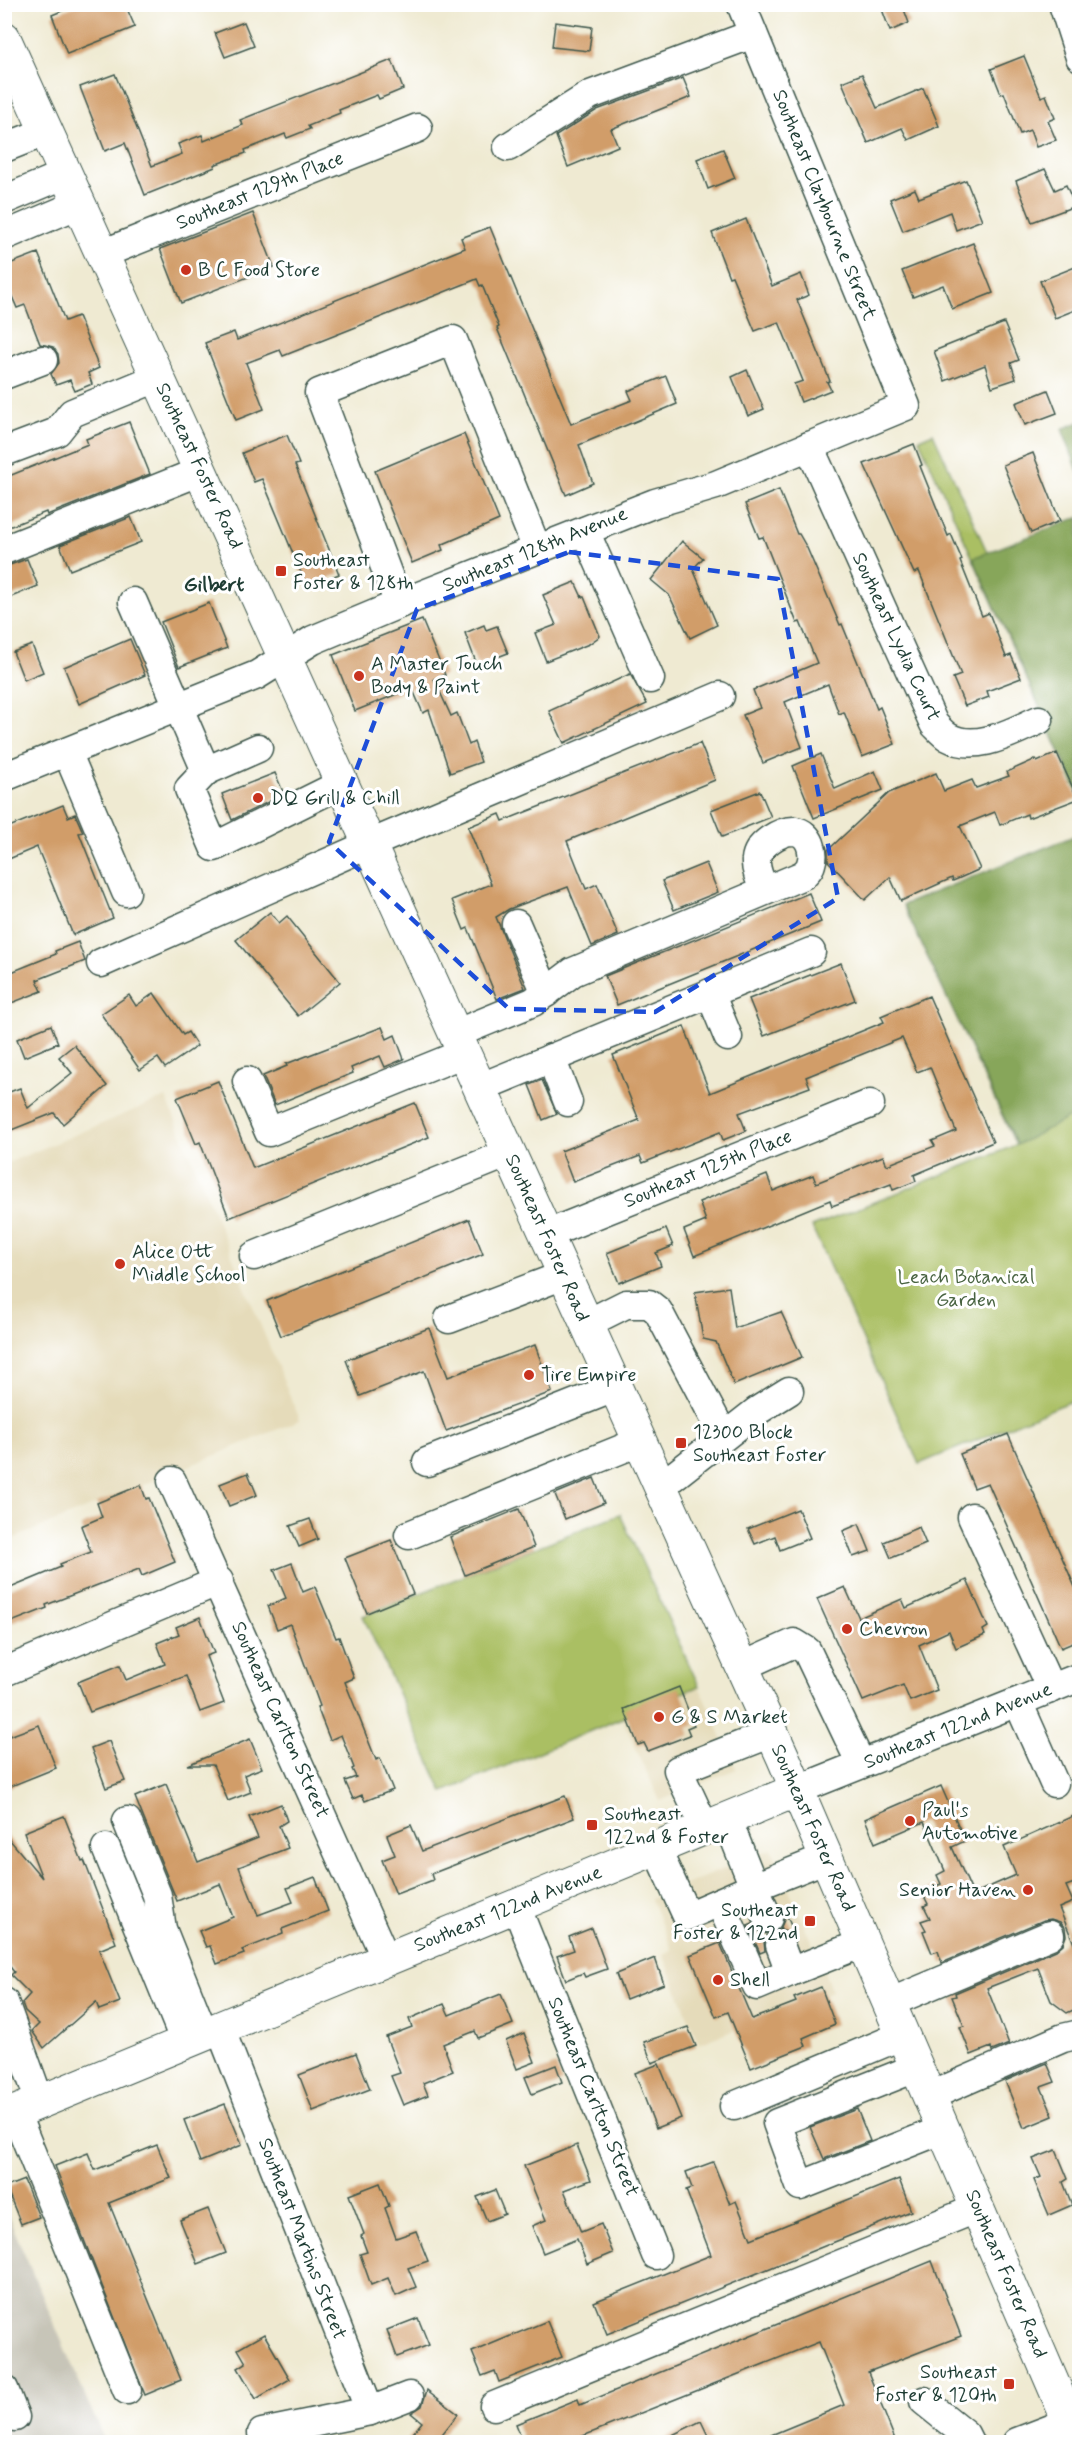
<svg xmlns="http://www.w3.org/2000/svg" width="1084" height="2447" viewBox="0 0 1084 2447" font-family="Mynerve,sans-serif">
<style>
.built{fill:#e5dbba}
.industrial{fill:#c7c5b8}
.green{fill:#aabf64;stroke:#647e4c;stroke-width:1.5}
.forest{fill:#87a65a;stroke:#537247;stroke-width:1.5}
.building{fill:#d19d69}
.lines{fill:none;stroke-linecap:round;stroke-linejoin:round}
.minor-casing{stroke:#3e574c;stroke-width:31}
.major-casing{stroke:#3e574c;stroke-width:35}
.minor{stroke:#fff;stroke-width:28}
.major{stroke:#fff;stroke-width:33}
.marked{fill:none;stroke:#1d4ed8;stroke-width:4.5;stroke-dasharray:12 8;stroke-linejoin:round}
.poi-dot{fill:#c8321e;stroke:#fff;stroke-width:2}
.labels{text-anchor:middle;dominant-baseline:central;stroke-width:6;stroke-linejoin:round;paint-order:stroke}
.street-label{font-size:20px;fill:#1f3d34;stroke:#fff}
.poi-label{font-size:20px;fill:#1f3d34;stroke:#fff;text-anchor:start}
.park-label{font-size:20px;fill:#496442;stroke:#fff}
.neighbourhood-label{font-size:21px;font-weight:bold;fill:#1f3d34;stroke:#fff}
</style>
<rect width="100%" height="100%" fill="#fff"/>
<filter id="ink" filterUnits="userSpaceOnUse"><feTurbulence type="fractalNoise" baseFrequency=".0167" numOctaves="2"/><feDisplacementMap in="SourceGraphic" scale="12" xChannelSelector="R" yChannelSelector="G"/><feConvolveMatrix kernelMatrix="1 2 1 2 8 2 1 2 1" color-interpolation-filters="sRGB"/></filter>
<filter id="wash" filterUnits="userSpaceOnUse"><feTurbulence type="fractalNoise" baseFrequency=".008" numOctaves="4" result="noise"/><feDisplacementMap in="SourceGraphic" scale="24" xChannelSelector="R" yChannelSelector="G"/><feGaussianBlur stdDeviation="1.35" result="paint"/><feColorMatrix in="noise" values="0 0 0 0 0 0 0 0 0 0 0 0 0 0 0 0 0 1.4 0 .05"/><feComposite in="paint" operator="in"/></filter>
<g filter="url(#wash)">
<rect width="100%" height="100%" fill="#efead2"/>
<g class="built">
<polygon points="166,1097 300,1420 5,1542 5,1164"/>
<polygon points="699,1686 736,1769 660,1801 622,1718"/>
<polygon points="772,1849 832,1991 699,2044 663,1954 672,1950 651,1899"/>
</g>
<polygon class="industrial" points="5,2209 105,2442 5,2442"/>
<g class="green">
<polygon points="933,433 1024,633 1079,795 919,439"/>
<polygon points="1079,834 1079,1398 919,1464 812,1227 1016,1145 903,905"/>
<polygon points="620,1514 699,1686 443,1792 363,1616"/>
</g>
<g class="forest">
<polygon points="1079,422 1079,473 1062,429"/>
<polygon points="1079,517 1079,795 973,558"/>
<polygon points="1079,834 1079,1112 1017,1145 903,905"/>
</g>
<g id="blocks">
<g class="building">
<polygon points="79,4 125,4 135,27 67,54 52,15"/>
<polygon points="880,4 902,4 909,23 890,31"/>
<polygon points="244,22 254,46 225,57 215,33"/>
<polygon points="555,22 592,27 589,51 552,47"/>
<polygon points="1024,56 1041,97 1046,95 1055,118 1048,121 1056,140 1036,147 1030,130 1020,134 1004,93 1001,94 991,69"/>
<polygon points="392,60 403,89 379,99 377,95 339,110 340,113 308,126 310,129 287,138 285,134 245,150 246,153 214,165 215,167 145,195 125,143 105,151 80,87 115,74 152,166 182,154 178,144 202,135 204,141 243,125 240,120"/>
<polygon points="862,74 877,108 923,88 939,126 908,140 902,128 868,143 842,82"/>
<polygon points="683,78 691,97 611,129 618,146 568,167 556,136 597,110"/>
<polygon points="723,149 735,178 708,189 697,159"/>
<polygon points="1045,169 1055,190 1066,185 1075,206 1032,222 1016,181"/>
<polygon points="966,180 982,220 956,230 950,212 903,231 890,199 915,189 919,198"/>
<polygon points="253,213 274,267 181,303 160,249"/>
<polygon points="746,219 772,286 801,274 809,295 797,300 830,381 827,382 831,390 801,402 794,384 803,381 779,322 755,331 732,276 729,277 712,233"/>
<polygon points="490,227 571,424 632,400 628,391 666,376 677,404 579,445 593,483 566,495 497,328 499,327 482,285 480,286 477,279 283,356 280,350 246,363 264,409 236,420 205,343 234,332 237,340 465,248 461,238"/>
<polygon points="973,243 993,293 952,309 943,285 913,297 902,271"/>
<polygon points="38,253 65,321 78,316 99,368 88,373 92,384 75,391 70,380 56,385 51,374 59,363 58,354 53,347 40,344 25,305 17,308 4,278 4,266"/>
<polygon points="1080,265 1080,308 1055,318 1040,281"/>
<polygon points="1004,323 1019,360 1011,363 1016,379 992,387 985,365 945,381 934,351"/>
<polygon points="747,370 764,409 748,416 732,377"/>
<polygon points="1048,390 1057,413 1025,425 1016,403"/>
<polygon points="129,422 150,474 47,515 46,512 4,529 4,478 88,444 86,439"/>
<polygon points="464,434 499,520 441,545 443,550 412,563 375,471"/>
<polygon points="287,435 299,464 295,465 339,574 307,587 262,479 254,482 242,453"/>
<polygon points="914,444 922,465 920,466 948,536 951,534 962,560 960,561 982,616 989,613 1006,657 1011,655 1021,678 987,691 989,697 965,706 953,678 961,675 919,571 914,573 864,464"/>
<polygon points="1033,453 1060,521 1031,533 1003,465"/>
<polygon points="779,490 797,534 799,534 807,548 840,625 842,624 877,709 880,707 895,744 862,757 844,712 839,714 828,684 785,702 802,747 763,763 743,715 760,708 753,690 817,663 800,622 797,623 763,537 759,538 745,504"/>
<polygon points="131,517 141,542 70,570 60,545"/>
<polygon points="682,541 703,558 693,569 717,625 690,638 669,595 651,580"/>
<polygon points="27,559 38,586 4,600 4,567"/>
<polygon points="575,582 582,597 584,597 600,636 589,644 546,661 535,633 556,625 543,595"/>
<polygon points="209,603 227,648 179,667 161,622"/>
<polygon points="422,620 445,675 434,679 451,716 457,713 469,745 474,742 481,762 450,773 429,710 423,713 412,688 355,711 333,655"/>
<polygon points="484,625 486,630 497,626 508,653 477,665 465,633"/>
<polygon points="130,639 145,675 79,704 64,667"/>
<polygon points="32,645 43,672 24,680 13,652"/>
<polygon points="630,674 647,704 564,743 549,711"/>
<polygon points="700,743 715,780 567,841 586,889 597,884 618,935 592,946 568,887 509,909 496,917 525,988 497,999 468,928 464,930 452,900 491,884 468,827 500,814 503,821"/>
<polygon points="1057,753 1078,799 1028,818 1027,814 1000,825 995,812 960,826 980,869 953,881 952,878 901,901 890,877 865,900 828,861 828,850 889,793 936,773 944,791 972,780 976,788 1009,776 1007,772 1036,759 1037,762"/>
<polygon points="821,754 835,789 875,771 883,790 814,818 793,766"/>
<polygon points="275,773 284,794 232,820 222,794"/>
<polygon points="760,791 771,817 722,837 711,810"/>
<polygon points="63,805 68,817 75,814 83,832 79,833 113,918 73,935 37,847 4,861 4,829"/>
<polygon points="706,863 718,892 674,910 662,881"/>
<polygon points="809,893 821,922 617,1005 605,976"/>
<polygon points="270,912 279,923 287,916 340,982 298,1016 236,940"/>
<polygon points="78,942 85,961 37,980 42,991 4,1006 4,975 56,954 55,951"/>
<polygon points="841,963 855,1000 764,1036 749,999"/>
<polygon points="154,993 183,1035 188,1032 197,1046 165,1068 158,1058 140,1070 101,1014 129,995 136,1006"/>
<polygon points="929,996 993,1142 914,1175 916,1181 893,1190 891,1184 832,1206 830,1200 694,1256 684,1230 706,1221 699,1202 767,1175 773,1191 813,1175 816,1183 883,1156 887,1165 935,1146 932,1141 956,1131 930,1067 917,1072 902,1038 806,1077 810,1087 739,1113 746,1131 723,1140 720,1132 643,1163 640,1156 573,1182 561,1151 639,1120 613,1055 684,1026 710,1093 884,1022 881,1016"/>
<polygon points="51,1025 58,1043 24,1057 17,1039"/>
<polygon points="382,1027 387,1039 395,1035 404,1059 385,1067 380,1056 351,1068 353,1073 275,1105 263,1076 287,1066 286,1064"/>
<polygon points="74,1045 107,1086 63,1124 54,1113 4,1133 4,1094 20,1088 28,1108 72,1073 59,1057"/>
<polygon points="542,1080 557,1114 543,1120 529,1085"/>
<polygon points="218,1081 253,1168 415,1103 429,1137 229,1218 200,1142 196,1144 177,1098"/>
<polygon points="469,1219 483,1254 281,1336 267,1301"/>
<polygon points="666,1229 673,1246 656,1253 661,1266 619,1283 607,1253"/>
<polygon points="729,1287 735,1328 781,1312 802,1357 734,1385 716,1342 703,1339 695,1292"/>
<polygon points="429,1328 448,1377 535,1345 552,1392 446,1431 424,1371 360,1396 346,1360"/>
<polygon points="1008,1434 1075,1587 1080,1585 1080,1640 1061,1648 988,1483 974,1488 960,1454"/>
<polygon points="248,1473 257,1495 229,1506 220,1484"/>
<polygon points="594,1478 604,1503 565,1519 555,1494"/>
<polygon points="141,1485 146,1499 149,1498 175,1562 142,1576 139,1569 46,1605 47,1608 4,1625 4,1597 10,1595 8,1589 61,1567 60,1564 91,1552 81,1526 102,1517 97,1503"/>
<polygon points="519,1509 534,1547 465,1575 450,1537"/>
<polygon points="798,1509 810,1538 780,1550 775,1536 755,1544 748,1529"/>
<polygon points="310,1519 318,1539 299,1547 290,1526"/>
<polygon points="859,1524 870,1551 853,1557 843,1531"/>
<polygon points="919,1527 926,1544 891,1558 884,1542"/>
<polygon points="391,1540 413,1594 367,1613 345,1558"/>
<polygon points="292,1563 303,1592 315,1587 336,1638 339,1637 354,1678 345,1682 376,1760 380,1758 393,1790 365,1801 362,1795 353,1799 345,1781 356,1777 352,1769 354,1768 341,1735 330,1740 317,1707 320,1706 290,1624 277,1629 268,1606 286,1598 274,1570"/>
<polygon points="967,1580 988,1627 983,1630 985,1635 956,1648 949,1631 919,1645 937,1690 910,1701 903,1685 863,1701 817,1599 845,1587 859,1618 902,1599 906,1608"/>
<polygon points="200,1617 214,1653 206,1656 224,1703 200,1712 186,1676 90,1712 78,1682 120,1665 126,1680 165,1664 157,1643 179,1634 176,1627"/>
<polygon points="679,1687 694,1725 687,1728 690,1735 648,1751 644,1743 638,1745 624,1709"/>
<polygon points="39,1725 56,1768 4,1789 4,1738"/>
<polygon points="250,1739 262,1768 244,1775 251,1792 228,1801 213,1765 187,1765"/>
<polygon points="109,1741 125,1781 106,1788 91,1748"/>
<polygon points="166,1784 198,1862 258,1838 249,1817 281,1804 287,1821 279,1826 288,1848 239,1867 258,1915 293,1902 287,1888 315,1877 328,1911 282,1929 283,1934 242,1950 244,1954 217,1964 210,1946 206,1947 199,1931 233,1917 220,1884 177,1901 135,1797"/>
<polygon points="941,1786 965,1841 952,1847 973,1894 1016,1875 1004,1847 1080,1813 1080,1881 1066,1886 1073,1902 1059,1908 1080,1958 1080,2007 1067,2013 1051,2001 1038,1968 987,1988 1009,2044 992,2051 991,2047 971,2055 960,2027 964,2026 952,1997 956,1996 955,1993 1056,1950 1063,1944 1066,1936 1065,1928 1060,1922 1051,1919 1044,1920 942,1963 938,1951 932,1953 923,1931 926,1930 921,1921 930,1918 924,1906 928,1904 922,1892 941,1884 937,1875 945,1871 924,1822 875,1843 865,1819"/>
<polygon points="565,1796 574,1818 431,1874 433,1880 396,1894 382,1860 395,1855 387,1835 411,1825 422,1851"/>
<polygon points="64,1816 82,1861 84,1860 116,1943 99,1950 120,2002 99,2010 96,2002 44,2048 32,2031 39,2024 25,2011 22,2003 30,1994 11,1975 14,1972 4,1959 4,1833 42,1878 24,1832"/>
<polygon points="785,1911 796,1938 790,1932 780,1929 784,1920"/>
<polygon points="753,1924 759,1932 768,1934 764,1942 765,1951 760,1953 748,1926"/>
<polygon points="592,1928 607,1969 585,1977 583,1973 566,1980 557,1956 574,1950 569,1937"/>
<polygon points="720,1943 752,2019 796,2002 794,1998 821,1987 835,2024 803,2038 806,2046 751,2068 728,2012 716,2017 690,1955"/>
<polygon points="655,1958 664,1984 626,1999 616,1974"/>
<polygon points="501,1994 513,2024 478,2038 475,2031 443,2044 453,2071 423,2083 428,2095 403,2105 391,2076 400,2073 386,2037 412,2027 409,2019 444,2004 449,2015"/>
<polygon points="688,2027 696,2046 652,2063 644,2042"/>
<polygon points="524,2033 535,2062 517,2069 506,2041"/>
<polygon points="356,2053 370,2089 313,2111 299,2075"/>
<polygon points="1047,2063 1055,2082 1041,2087 1053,2116 1024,2128 1005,2081"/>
<polygon points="659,2064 681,2118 656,2128 635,2073"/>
<polygon points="556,2065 562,2082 532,2094 525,2077"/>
<polygon points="225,2104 242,2145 200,2162 184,2120"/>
<polygon points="857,2109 870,2141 824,2159 810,2127"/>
<polygon points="157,2145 171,2178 109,2203 181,2380 145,2395 55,2166 88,2153 95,2170"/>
<polygon points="577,2145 591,2180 564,2190 581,2232 601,2224 613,2253 587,2264 577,2239 543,2253 532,2226 546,2220 524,2166"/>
<polygon points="1056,2150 1068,2179 1063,2182 1072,2205 1049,2215 1034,2180 1041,2177 1033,2159"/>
<polygon points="713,2162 730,2204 736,2201 751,2239 899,2179 911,2211 607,2334 594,2302 711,2255 686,2190 692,2188 686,2172"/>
<polygon points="24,2180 39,2217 21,2224 6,2187"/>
<polygon points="380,2183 389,2206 385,2208 396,2238 416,2231 428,2261 408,2268 416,2287 396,2296 388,2278 371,2285 360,2254 367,2252 361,2236 364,2234 349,2195"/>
<polygon points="495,2190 505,2214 487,2221 477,2197"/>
<polygon points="208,2209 226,2253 198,2264 180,2220"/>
<polygon points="932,2261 961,2336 868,2372 896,2442 754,2442 844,2405 819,2342 568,2442 523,2442 516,2424 578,2399 580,2405"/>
<polygon points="418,2318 429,2345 397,2357 387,2330"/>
<polygon points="547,2321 562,2357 499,2382 495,2371 482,2376 472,2352"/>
<polygon points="264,2334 290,2379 256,2399 238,2368 246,2363 238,2349"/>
<polygon points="427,2390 458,2414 436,2442 406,2442 422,2422 411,2413 422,2406"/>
<polygon points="701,2421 711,2442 658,2442"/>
</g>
</g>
</g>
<g filter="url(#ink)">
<use href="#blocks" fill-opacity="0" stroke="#3e574c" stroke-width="1.5"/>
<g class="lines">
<g class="minor-casing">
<g id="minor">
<polyline points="1063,4 1080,57"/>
<polyline points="508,147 590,95 753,34"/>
<polyline points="4,148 47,131"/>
<polyline points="4,200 66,174"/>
<polyline points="4,236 79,204"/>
<polyline points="102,254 418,128"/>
<polyline points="4,375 43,360"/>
<path d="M809,446L934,724C938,728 943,734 948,737C977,753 1013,731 1039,720"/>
<polyline points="4,452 57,432 72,413 159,377"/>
<polyline points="585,531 650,679"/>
<polyline points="4,550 201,471"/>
<polyline points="133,602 206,771 258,748"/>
<polyline points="399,604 319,393 453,340 537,549"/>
<polyline points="67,752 126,892"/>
<polyline points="206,771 189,789 214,847 343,783"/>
<polyline points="4,777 257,675 313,640 399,604 655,503 716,485 906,406 741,4"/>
<polyline points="516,924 546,993"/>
<polyline points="101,963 370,844 720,696"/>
<polyline points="710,993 728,1037"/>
<path d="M455,1034L533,1002L573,972L803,875C806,872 810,869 811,864C815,852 810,833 795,831C780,830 757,845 756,860C755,870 761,882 765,891"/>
<polyline points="551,1058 568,1102"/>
<polyline points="247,1081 269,1132 464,1053"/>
<polyline points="479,1088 811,952"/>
<polyline points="545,1235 870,1104"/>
<polyline points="254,1256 509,1153"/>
<polyline points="449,1319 564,1275"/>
<polyline points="586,1324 626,1304 649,1304 658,1311 724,1436"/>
<polyline points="427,1462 614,1388"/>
<polyline points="172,1481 386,1959"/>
<polyline points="660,1487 757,1411 789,1391"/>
<polyline points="972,1517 1051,1689"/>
<polyline points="409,1535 639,1442"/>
<polyline points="741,1667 794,1643 807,1651 861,1764"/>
<polyline points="4,1672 219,1581"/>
<polyline points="1018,1702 1054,1783"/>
<polyline points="797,1790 1080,1677"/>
<polyline points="727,1819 754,1887 827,1858"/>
<polyline points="127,1821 157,1895 162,1929 204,2034"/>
<polyline points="705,1828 678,1770 772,1733"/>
<polyline points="106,1848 185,2042"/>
<polyline points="656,1848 687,1916 754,1887 768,1918"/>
<polyline points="720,1902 757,1986 790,1972 780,1945"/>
<polyline points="516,1906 656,2255"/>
<polyline points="790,1972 863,1943"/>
<polyline points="4,2002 40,2102"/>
<polyline points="889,2003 1050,1935"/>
<polyline points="220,2028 370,2411 409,2396"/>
<polyline points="918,2067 777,2123 800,2186 944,2129"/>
<polyline points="930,2096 1063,2038 1080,2034"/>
<polyline points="734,2106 903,2035"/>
<polyline points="15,2112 127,2390"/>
<polyline points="4,2389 15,2417"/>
<polyline points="924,2401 965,2434 969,2442"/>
<polyline points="494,2406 978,2208"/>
<polyline points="262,2433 370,2411"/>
<polyline points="1017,2442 1069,2422"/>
</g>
</g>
<g class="major-casing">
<g id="major">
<polyline points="4,38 783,1757 1078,2442"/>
<polyline points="4,2117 797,1790"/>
</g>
</g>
<use href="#minor" class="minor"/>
<use href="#major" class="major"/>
</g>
</g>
<path class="marked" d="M569,552L778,579L838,898L655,1012L509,1009L329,842L417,609Z"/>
<g class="poi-dot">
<circle cx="186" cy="270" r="6"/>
<rect x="275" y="565" width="12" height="12" rx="3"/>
<circle cx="359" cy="676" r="6"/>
<circle cx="258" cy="798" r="6"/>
<circle cx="120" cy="1264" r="6"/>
<circle cx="529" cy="1375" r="6"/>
<rect x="675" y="1437" width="12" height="12" rx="3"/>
<circle cx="847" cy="1629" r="6"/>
<circle cx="659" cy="1717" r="6"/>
<circle cx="910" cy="1821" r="6"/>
<rect x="586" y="1819" width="12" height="12" rx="3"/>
<circle cx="1028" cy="1890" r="6"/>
<rect x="804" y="1915" width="12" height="12" rx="3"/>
<circle cx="718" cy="1980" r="6"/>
<rect x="1003" y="2378" width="12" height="12" rx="3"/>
</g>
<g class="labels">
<g class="street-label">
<text transform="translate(260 191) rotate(-22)">Southeast 129th Place</text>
<text transform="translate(824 205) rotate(68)">Southeast Claybourne Street</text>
<text transform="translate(199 466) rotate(65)">Southeast Foster Road</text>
<text transform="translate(535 550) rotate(-22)">Southeast 128th Avenue</text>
<text transform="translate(896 637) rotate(65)">Southeast Lydia Court</text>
<text transform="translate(708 1169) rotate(-22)">Southeast 125th Place</text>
<text transform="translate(547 1238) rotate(66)">Southeast Foster Road</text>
<text transform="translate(280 1720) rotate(66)">Southeast Carlton Street</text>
<text transform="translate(958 1726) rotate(-22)">Southeast 122nd Avenue</text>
<text transform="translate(813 1828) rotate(66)">Southeast Foster Road</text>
<text transform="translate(508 1909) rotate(-22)">Southeast 122nd Avenue</text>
<text transform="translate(593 2097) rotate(68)">Southeast Carlton Street</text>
<text transform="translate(302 2239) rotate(69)">Southeast Martins Street</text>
<text transform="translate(1006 2274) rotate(67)">Southeast Foster Road</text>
</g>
<g class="poi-label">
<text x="198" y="270">B C Food Store</text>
<text x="293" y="560">Southeast<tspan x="293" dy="23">Foster &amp; 128th</tspan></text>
<text x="371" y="664">A Master Touch<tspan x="371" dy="23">Body &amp; Paint</tspan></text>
<text x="270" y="798">DQ Grill &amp; Chill</text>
<text x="132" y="1252">Alice Ott<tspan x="132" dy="23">Middle School</tspan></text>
<text x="541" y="1375">Tire Empire</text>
<text x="693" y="1432">12300 Block<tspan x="693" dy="23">Southeast Foster</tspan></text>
<text x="859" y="1629">Chevron</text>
<text x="671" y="1717">G &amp; S Market</text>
<text x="922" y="1810">Paul's<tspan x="922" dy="23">Automotive</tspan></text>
<text x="604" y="1814">Southeast<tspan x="604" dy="23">122nd &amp; Foster</tspan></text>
<text x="1016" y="1890" text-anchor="end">Senior Haven</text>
<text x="798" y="1910" text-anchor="end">Southeast<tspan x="798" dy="23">Foster &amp; 122nd</tspan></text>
<text x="730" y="1980">Shell</text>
<text x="997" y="2372" text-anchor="end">Southeast<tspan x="997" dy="23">Foster &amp; 120th</tspan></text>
</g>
<g class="park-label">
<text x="966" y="1277">Leach Botanical<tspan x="966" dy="23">Garden</tspan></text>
</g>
<g class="neighbourhood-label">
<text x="214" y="585">Gilbert</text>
</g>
</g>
<rect width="1084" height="2447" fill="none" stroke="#fff" stroke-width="24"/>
</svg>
